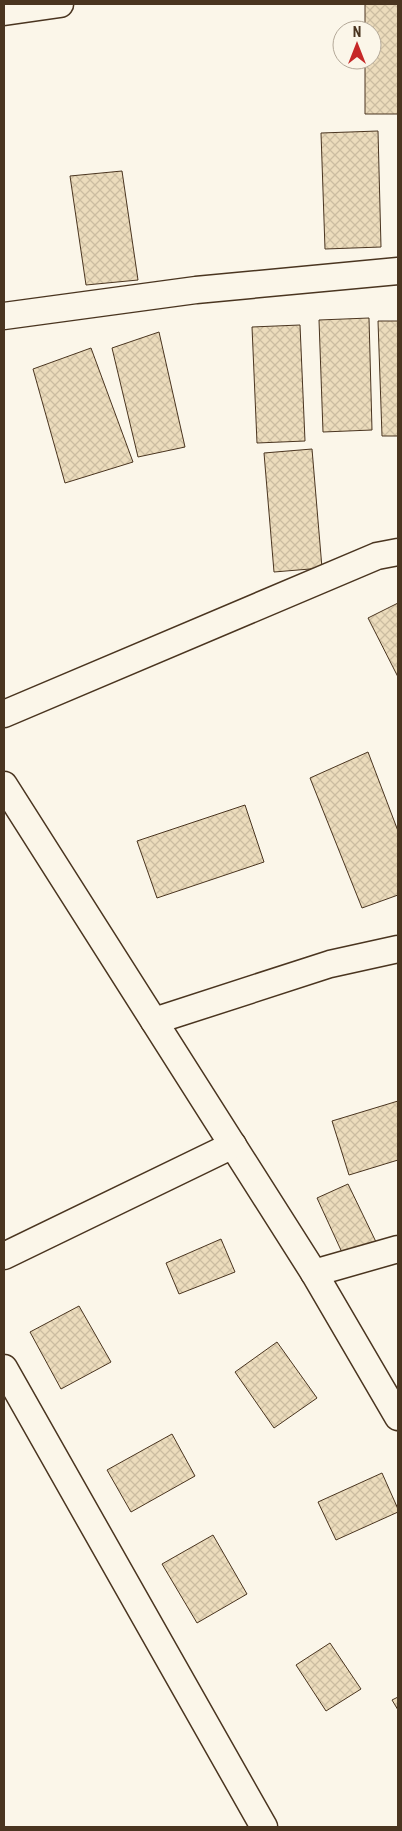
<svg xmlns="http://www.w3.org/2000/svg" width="402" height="1831" viewBox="0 0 402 1831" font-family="'Roboto Condensed',sans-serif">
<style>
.building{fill:url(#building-cross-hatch);stroke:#4a3520}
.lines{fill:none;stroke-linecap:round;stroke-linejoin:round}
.minor-casing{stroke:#4a3520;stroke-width:29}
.minor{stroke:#fbf6e9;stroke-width:26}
</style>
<defs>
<pattern id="building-cross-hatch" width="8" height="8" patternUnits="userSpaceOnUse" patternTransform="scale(1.25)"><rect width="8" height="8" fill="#ecdcbc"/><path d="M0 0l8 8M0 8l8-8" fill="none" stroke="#ccbda1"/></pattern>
</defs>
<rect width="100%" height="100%" fill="#fbf6e9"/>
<g class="building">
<polygon points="365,4 398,4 398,114 365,114 365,60 372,60 372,30 365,30"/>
<polygon points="378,131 381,247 325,249 321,133"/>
<polygon points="122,171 138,280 86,285 70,176"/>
<polygon points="369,318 372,430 323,432 319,320"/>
<polygon points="378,321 398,321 398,436 382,436"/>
<polygon points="300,325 305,441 257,443 252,327"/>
<polygon points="159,332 185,447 138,457 112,348"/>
<polygon points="91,348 133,462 65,483 33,369"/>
<polygon points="312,449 322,568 274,572 264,453"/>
<polygon points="398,603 398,677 368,618"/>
<polygon points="368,752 398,831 398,895 362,908 310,778"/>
<polygon points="245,805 264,862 157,898 137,841"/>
<polygon points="398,1101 398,1160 349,1175 332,1121"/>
<polygon points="348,1184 377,1244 345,1259 317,1198"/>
<polygon points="221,1239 235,1272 179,1294 166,1263"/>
<polygon points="79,1306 111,1362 61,1389 30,1332"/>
<polygon points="277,1342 317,1398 274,1428 235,1372"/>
<polygon points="172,1434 195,1476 131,1512 107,1470"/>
<polygon points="382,1473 398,1509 398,1512 336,1540 318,1502"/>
<polygon points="213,1535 247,1594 197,1623 162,1564"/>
<polygon points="330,1643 361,1689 326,1711 296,1665"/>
<polygon points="398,1697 398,1710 392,1700"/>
</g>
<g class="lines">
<g class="minor-casing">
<g id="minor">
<polyline points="4,12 60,4"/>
<polyline points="4,316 196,290 398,271"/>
<polyline points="4,714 377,556 398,552"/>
<polyline points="4,785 314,1273 398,1417"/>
<polyline points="154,1021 330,964 398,949"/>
<polyline points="4,1256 233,1145"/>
<polyline points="314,1273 398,1249"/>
<polyline points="4,1368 264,1827"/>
</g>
</g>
<use href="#minor" class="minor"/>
</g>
<rect width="402" height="1831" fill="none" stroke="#4a3520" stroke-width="10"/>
<g transform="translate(357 45)"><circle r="24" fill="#fbf6e9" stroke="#b4a999"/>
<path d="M0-4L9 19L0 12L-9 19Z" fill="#c62828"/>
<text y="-8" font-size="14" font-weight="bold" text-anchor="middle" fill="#4a3520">N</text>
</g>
</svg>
